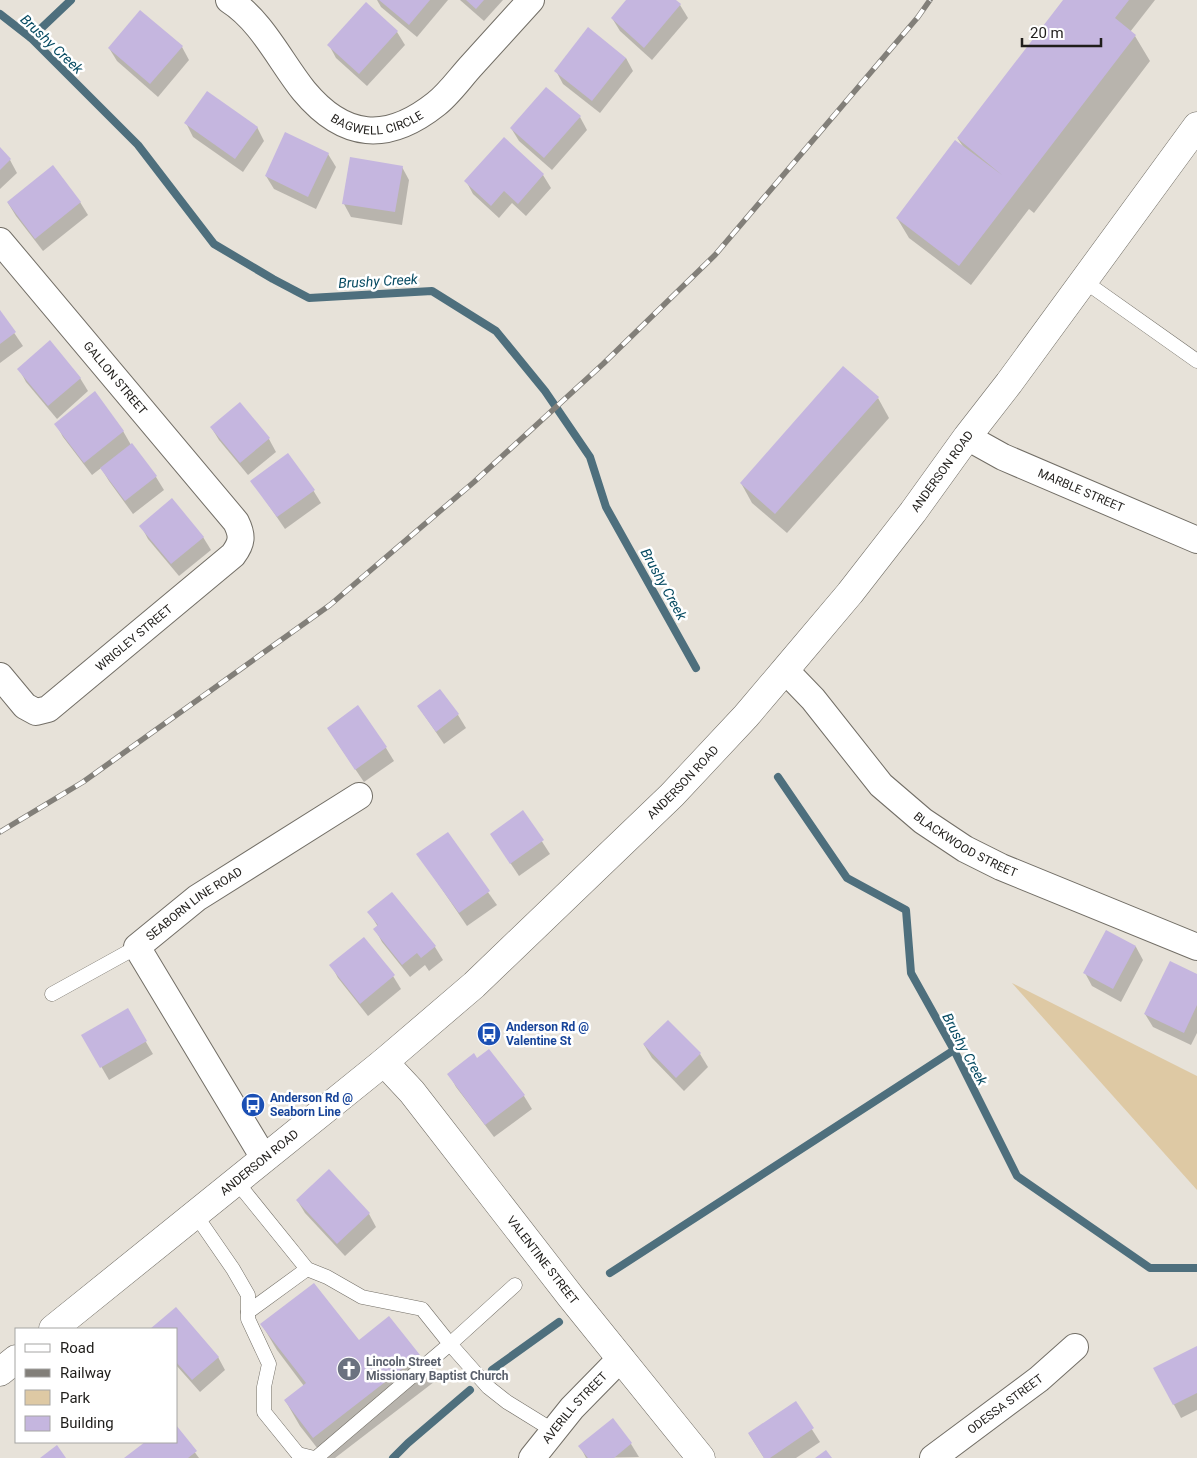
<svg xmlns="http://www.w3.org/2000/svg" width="1197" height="1458" viewBox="0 0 1197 1458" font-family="Roboto,sans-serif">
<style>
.green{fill:#dec9a4}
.shadow{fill:#0003}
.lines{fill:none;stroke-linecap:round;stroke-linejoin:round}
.stream{stroke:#4e6f7d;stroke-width:8}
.building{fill:#c5b6df}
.service-casing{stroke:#726e66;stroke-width:15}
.minor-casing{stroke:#726e66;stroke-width:28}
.tertiary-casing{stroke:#726e66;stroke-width:29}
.secondary-casing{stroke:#726e66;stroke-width:29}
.service{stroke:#fff;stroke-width:14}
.minor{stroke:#fff;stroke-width:26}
.tertiary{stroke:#fff;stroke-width:28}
.secondary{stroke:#fff;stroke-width:28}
.rail-casing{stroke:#827f79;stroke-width:5.5}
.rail{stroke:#fff;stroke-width:4;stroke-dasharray:11;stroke-linecap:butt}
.labels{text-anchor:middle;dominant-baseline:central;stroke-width:5;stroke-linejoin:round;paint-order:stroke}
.street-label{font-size:12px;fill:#201e1b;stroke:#fff}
.transit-label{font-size:12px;font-weight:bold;fill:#164399;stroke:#fff;text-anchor:start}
.worship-label{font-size:12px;font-weight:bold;fill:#5b616d;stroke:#fff;text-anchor:start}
.water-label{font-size:14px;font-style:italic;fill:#074b62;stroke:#fff}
</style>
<rect width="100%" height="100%" fill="#e7e2d9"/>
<polygon class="green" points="1012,983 1197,1076 1197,1190"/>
<g class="shadow">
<polygon points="377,0 448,0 417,37 381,7"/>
<polygon points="460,0 503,0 484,21"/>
<polygon points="627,0 674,0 680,5 688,18 652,60 620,31 612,18"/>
<polygon points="1065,0 1155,0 1130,32 1135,36 1150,61 1034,213 1029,209 971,285 909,238 897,218 964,148 958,139"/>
<polygon points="366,3 397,32 405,45 367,86 336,58 329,45"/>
<polygon points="182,47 189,60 158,97 117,61 109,48"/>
<polygon points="626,58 633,71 600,113 563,84 556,71"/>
<polygon points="580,117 587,130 552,170 519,141 511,128"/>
<polygon points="186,123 257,127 264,141 243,172 193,137"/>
<polygon points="504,139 543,175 551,188 526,216 512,203 499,218 473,194 466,181"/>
<polygon points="0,149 10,160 17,173 0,189"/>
<polygon points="328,154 336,167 316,209 274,189 266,176"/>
<polygon points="402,167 409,180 402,225 351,217 344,204"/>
<polygon points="80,202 88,215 43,251 16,216 8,203"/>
<polygon points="0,312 23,346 0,363"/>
<polygon points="19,369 80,378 88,391 57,419 26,382"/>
<polygon points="878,398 889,418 787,533 752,503 741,483"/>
<polygon points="56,424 123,431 131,445 156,477 164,490 133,514 109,481 101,468 92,475 63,437"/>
<polygon points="211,427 269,439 276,452 248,475 219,440"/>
<polygon points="252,481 313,490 321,503 285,529"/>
<polygon points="141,526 203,537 211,550 179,576 148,539"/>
<polygon points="440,690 458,715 466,728 444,744 418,706"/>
<polygon points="336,741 386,748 394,761 364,782"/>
<polygon points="523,812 550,854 519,876 491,834"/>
<polygon points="447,834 497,905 467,926 418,854"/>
<polygon points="391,894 435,947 443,960 429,971 425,965 410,977 382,942 375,929 378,927 369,912"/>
<polygon points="1107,932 1136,947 1143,960 1121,1002 1092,986 1085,973"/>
<polygon points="331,965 393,976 401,989 368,1016 338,978"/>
<polygon points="1197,976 1197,1033 1191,1045 1153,1027 1145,1014"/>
<polygon points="127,1010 153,1054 109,1080 83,1035"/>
<polygon points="668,1021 700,1054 708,1067 684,1091 652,1058 644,1045"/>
<polygon points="488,1051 524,1096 532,1109 494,1137 456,1087 449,1074 477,1060"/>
<polygon points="329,1171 369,1214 376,1227 345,1256 305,1213 297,1200"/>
<polygon points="176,1309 218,1357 225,1370 200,1392 176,1365 176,1329 151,1329"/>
<polygon points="389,1318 419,1356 434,1382 335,1458 325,1458 300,1426 285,1400 304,1386 277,1350 262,1325 358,1342"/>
<polygon points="1197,1347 1197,1410 1181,1418 1155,1369"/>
<polygon points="795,1403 820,1442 796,1458 764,1458 749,1434"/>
<polygon points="613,1420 631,1444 639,1457 586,1458 580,1446"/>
<polygon points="176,1427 199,1458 126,1458 147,1442 176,1442"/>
</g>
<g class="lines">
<g class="stream">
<polyline points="0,14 31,38 138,145 214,244 273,279 309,298 432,291 496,331 545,391 590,457 606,507 696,668"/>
<polyline points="31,38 71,0"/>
<polyline points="778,777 847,878 906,910 911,973 954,1050 1017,1176 1150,1268 1197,1268"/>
<polyline points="610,1273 954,1050"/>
<polyline points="492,1370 559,1322"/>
<polyline points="393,1458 408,1443 470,1390"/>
</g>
</g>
<g class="building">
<polygon points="379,0 430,0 409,25"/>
<polygon points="466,0 484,0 476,9"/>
<polygon points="626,0 676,0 681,4 644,48 611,18"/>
<polygon points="1063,0 1129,0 1115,18 1136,35 959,266 896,218 955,140 1002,175 957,138"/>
<polygon points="366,2 398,31 359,74 327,45"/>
<polygon points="140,10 183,46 150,84 108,48"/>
<polygon points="588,27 626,58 592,101 554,71"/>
<polygon points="546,87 581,116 544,158 510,128"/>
<polygon points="207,91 258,127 235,159 184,123"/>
<polygon points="285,132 329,153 308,197 265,176"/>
<polygon points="504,137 544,174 518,204 504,191 491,206 464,181"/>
<polygon points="0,147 11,159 0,170"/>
<polygon points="350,157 403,166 395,212 342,204"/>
<polygon points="53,165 81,202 35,239 7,202"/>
<polygon points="0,310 16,332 0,344"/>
<polygon points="50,340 81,378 48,406 17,369"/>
<polygon points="843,366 879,397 775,514 740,483"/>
<polygon points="95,391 124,431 84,463 54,424"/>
<polygon points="240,402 270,438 240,463 210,427"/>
<polygon points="132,443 157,476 125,501 100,468"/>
<polygon points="288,453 315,490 277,517 250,481"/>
<polygon points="172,498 204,537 171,564 139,526"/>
<polygon points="440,689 459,714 436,732 417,706"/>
<polygon points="358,705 387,747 355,770 327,728"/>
<polygon points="523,810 544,840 510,864 490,834"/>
<polygon points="448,832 490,891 459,913 416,854"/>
<polygon points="392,892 436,946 421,958 417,953 402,965 373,929 378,925 367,912"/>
<polygon points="1106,930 1136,946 1113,989 1083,973"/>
<polygon points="364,937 395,975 360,1004 329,965"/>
<polygon points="1170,961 1197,974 1197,1005 1184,1033 1144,1014"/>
<polygon points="128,1008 147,1041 100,1068 81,1035"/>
<polygon points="668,1020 701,1053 676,1078 643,1044"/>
<polygon points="489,1049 525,1095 485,1125 447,1074 474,1053 477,1058"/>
<polygon points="329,1169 370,1213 337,1244 296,1200"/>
<polygon points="314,1283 359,1340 389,1316 420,1355 313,1438 284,1400 306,1383 260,1324"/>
<polygon points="176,1307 219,1357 192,1380 176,1362 176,1329 150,1329"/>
<polygon points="1197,1346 1197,1393 1173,1405 1153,1368"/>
<polygon points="796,1401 814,1428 770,1458 764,1458 748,1433"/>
<polygon points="613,1418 632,1443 614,1458 588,1458 578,1446"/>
<polygon points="176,1425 197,1451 188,1458 124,1458 145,1442 176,1442"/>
<polygon points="57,1445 66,1458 40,1458"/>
<polygon points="826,1450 832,1458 815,1458"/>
</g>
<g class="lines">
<g class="service-casing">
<g id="service">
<polyline points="1084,281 1197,361"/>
<polyline points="52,994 137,947"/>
<polyline points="236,1181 307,1269 327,1277 362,1297 422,1309 450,1344 316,1458"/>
<polyline points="195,1214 233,1269 248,1295 248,1319 269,1364 264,1387 264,1412 298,1454 314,1458"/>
<polyline points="515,1285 450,1344 488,1387 507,1402 554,1431"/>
<polyline points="248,1312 307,1269"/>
</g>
</g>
<g class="minor-casing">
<g id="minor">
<path id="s1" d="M229,0C262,21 280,61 304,91C344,139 387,143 436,104C449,94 460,78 472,65C492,43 511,22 531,0"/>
<path id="s2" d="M0,241L236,522C243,536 242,543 233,555L48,709L36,712L25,706L0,676"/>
<path id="s3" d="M967,437L1003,457L1197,540"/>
<path id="s4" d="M785,670L813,699L881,785L923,821L965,849L1001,867L1197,947"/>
<path id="s5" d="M264,1158L137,947L197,898L359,796"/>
<path id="s6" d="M532,1458L572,1408L621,1358"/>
<path id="s7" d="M933,1458L1039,1379L1075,1347"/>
</g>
</g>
<g class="tertiary-casing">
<g id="tertiary">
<path id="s8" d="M384,1062L412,1092L571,1297L701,1458"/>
</g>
</g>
<g class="secondary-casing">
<g id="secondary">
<path id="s9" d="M53,1329L384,1062L474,985L672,795L746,716L785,670L850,593L913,512L967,437L1009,383L1197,126"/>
<polyline points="0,1372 16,1359"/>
</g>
</g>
<use href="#service" class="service"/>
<use href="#minor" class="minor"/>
<use href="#tertiary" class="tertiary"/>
<use href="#secondary" class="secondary"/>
<g class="rail-casing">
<polyline id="rail" points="0,832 83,782 330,605 474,482 603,364 715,255 918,17 930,0"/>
</g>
<use href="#rail" class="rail"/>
</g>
<defs>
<g id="bus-disc" transform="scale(1.25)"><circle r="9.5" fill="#1a4fb4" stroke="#fff"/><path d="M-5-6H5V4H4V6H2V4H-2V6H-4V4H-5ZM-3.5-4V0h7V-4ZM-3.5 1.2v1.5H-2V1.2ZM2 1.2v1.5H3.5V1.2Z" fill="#fff"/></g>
<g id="church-disc" transform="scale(1.25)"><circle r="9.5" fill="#6b7280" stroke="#fff"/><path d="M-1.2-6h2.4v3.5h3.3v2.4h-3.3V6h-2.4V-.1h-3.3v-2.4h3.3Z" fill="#fff"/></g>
</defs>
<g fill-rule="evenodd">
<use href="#bus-disc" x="489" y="1034"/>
<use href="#bus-disc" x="253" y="1105"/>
<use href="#church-disc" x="349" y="1369"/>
</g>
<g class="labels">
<g class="street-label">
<text stroke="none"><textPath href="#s1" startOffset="205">BAGWELL CIRCLE</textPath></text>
<text stroke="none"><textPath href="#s2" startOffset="179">GALLON STREET</textPath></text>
<text stroke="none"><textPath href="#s9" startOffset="1240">ANDERSON ROAD</textPath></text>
<text stroke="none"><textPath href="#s3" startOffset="126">MARBLE STREET</textPath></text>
<text transform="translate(134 638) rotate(-40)">WRIGLEY STREET</text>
<text stroke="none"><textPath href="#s9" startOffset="835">ANDERSON ROAD</textPath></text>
<text stroke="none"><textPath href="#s4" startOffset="254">BLACKWOOD STREET</textPath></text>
<text stroke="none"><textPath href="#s5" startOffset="318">SEABORN LINE ROAD</textPath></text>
<text stroke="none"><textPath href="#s9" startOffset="265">ANDERSON ROAD</textPath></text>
<text stroke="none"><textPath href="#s8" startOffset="254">VALENTINE STREET</textPath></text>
<text stroke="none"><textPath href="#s7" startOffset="90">ODESSA STREET</textPath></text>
<text stroke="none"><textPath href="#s6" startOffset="66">AVERILL STREET</textPath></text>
</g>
<g class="transit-label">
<text x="506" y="1027">Anderson Rd @<tspan x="506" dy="14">Valentine St</tspan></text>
<text x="270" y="1098">Anderson Rd @<tspan x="270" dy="14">Seaborn Line</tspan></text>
</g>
<g class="worship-label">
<text x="366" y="1362">Lincoln Street<tspan x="366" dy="14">Missionary Baptist Church</tspan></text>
</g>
<g class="water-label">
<text transform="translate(52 44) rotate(43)">Brushy Creek</text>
<text transform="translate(378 281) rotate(-3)">Brushy Creek</text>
<text transform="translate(664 584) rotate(61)">Brushy Creek</text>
<text transform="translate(965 1049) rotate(62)">Brushy Creek</text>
</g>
</g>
<rect x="15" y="1328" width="162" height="115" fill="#ffffff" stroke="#a6a5a4"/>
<rect x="25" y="1344" width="25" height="8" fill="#ffffff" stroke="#a6a5a4"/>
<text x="60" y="1353" font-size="15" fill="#201e1b">Road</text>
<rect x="25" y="1369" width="25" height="8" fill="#827f79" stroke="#a6a5a4"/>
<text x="60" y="1378" font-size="15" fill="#201e1b">Railway</text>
<rect x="25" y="1390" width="25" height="15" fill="#dec9a4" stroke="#a6a5a4"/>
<text x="60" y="1403" font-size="15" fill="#201e1b">Park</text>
<rect x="25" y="1416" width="25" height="15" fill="#c5b6df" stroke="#a6a5a4"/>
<text x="60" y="1428" font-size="15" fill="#201e1b">Building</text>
<path d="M1022 38v8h79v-8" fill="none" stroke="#201e1b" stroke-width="2.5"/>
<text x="1030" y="38" font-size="15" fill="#201e1b" stroke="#ffffff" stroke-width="4" paint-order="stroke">20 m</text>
</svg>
